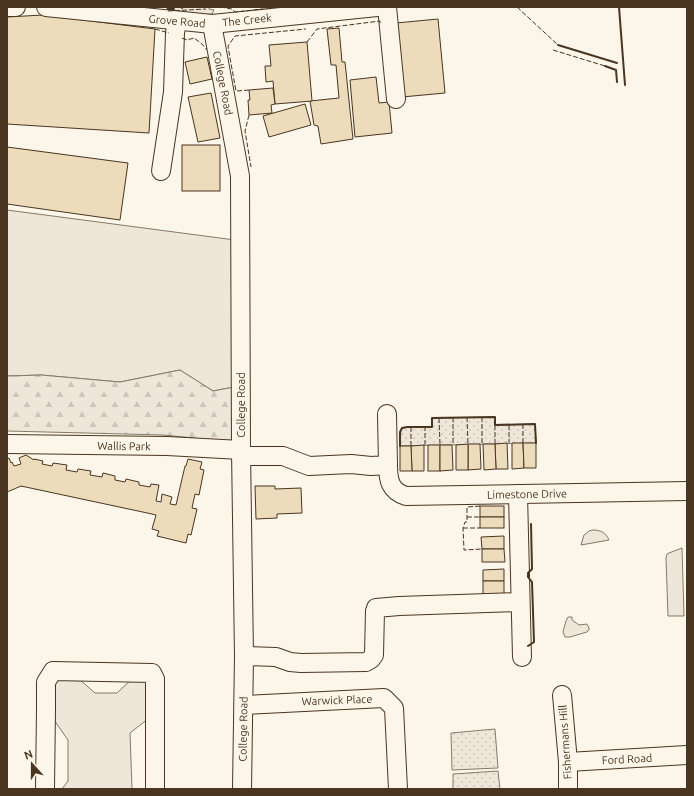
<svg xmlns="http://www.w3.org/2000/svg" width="694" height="796" viewBox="0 0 694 796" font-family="Ubuntu,sans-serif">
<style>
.grass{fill:#ede6d9;stroke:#887966}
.forest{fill:url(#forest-firs);stroke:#887966}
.garden{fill:url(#garden-dots);stroke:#887966}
.building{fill:#ecdcbc;stroke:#4a3520}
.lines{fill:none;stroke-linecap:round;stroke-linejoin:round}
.minor-casing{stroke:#4a3520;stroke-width:20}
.minor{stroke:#fbf6e9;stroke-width:18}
.fence{stroke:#4a3520;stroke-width:1;stroke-dasharray:5 2;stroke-linecap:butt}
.wall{stroke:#4a3520;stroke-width:2}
.labels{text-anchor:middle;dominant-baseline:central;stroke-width:3;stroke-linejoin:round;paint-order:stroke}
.street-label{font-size:11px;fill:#4a3520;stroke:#fbf6e9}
</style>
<defs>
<pattern id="forest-firs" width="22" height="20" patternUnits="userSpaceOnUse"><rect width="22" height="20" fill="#ede6d9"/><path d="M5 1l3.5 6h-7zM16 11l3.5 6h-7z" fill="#cdc6ba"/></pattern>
<pattern id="garden-dots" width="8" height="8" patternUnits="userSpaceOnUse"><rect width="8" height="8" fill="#ede6d9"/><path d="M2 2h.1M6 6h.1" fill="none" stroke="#cdc6ba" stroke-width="1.8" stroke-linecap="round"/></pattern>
</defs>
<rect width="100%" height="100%" fill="#fbf6e9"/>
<g class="grass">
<polygon points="167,7 209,7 209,9 214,10 212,14 199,15 168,11"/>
<polygon points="7,210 235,240 234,387 213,391 180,370 120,382 41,375 7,376"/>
<path d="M593,530C601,530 606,533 609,540L581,545L584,535L589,531Z"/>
<polygon points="682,548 684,616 668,616 666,558 667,554 669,553"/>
<polygon points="568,617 572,617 572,620 579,625 587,624 589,628 589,630 587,632 570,637 565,637 563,632 566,621"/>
<polygon points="60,676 79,679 95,693 117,693 135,676 143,677 150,686 148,719 130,733 132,789 62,789 68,781 68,740 52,717 55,680"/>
</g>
<polygon class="forest" points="180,370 213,391 234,387 234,442 163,435 7,431 7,376 41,375 120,382"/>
<g class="garden">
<polygon points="495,417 495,425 535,424 536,443 400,446 401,429 407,427 432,427 432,418"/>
<polygon points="495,729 498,768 452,770 451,733"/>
<polygon points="498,771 500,789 453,789 453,774"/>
</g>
<g class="building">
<polygon points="43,15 155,29 149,133 7,124 7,17"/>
<polygon points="438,19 445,93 402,97 396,23"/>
<polygon points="339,28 342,62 345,62 353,139 321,144 318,126 314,125 310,101 339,98 336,65 331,65 327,29"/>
<polygon points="307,42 312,101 275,104 273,81 266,82 265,66 271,66 269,45"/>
<polygon points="207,57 212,79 190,84 185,62"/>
<polygon points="376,77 379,103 389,102 392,133 355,137 350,80"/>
<polygon points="273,88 275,104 271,105 272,113 249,115 248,100 250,100 249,90"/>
<polygon points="211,93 220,138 198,142 188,97"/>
<polygon points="305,104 311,125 269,137 263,116"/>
<rect x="182" y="145" width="38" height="46"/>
<polygon points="7,147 128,163 120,220 7,204"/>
<polygon points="507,443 508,469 496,469 495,444"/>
<polygon points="512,443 523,443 524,468 512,469"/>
<polygon points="523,443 536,443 536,468 524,468"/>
<polygon points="468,444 480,444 481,469 468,470"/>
<polygon points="468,444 468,470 456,470 456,445"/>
<polygon points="483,444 495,444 496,469 484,470"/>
<polygon points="424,445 424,471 412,471 411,446"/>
<rect x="428" y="445" width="12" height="26"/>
<polygon points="440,445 452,445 453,470 440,471"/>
<polygon points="400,446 411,446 412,471 400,471"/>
<polygon points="26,455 34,460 34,459 43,461 42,464 52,466 53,463 67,465 66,470 77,472 78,469 91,471 90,475 102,477 103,473 115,476 115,480 125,482 126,479 139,482 139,485 150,487 151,484 159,485 156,501 161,502 162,494 172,497 170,504 176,505 185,466 186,466 188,459 202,462 200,469 204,470 199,495 195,494 192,508 197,509 191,535 188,534 186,543 157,536 159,531 152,529 156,515 152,514 21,486 7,492 7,459 9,458 11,463 12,462 14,466 21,464 19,458"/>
<polygon points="255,486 275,486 275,489 301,488 302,513 277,514 277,518 256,519"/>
<rect x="480" y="506" width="24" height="11"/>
<rect x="480" y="517" width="24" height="11"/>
<polygon points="504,536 504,549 482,549 481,537"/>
<polygon points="482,549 504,549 505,562 482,562"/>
<polygon points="504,569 504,581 483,581 483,570"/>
<polygon points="483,581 504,581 504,594 483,595"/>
</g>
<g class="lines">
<g class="minor-casing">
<g id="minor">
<polyline points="7,7 16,7"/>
<polyline points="46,7 212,24 377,7"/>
<polyline points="387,7 396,99"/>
<polyline points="212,24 240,176 241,450 244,656 242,789"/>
<polyline points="161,171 173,92 175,33 177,21"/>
<polyline points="7,444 167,446 241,450"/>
<polyline points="241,456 283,456 309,466 351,464 371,466 388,465 387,414"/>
<path d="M388,465C388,480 390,491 406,496L687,491"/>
<polyline points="518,494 522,657"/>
<polyline points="244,656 276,657 290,662 301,663 366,662 371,659 374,655 375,611 376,608 399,606 520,602"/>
<polyline points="562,695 568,762 568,789"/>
<polyline points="244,705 384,698 394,708 398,789"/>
<polyline points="568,762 687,755"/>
<polyline points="45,789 46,709 46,682 53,671 152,673 155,679 155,789"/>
</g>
</g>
<use href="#minor" class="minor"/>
<g class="fence">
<polyline points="220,7 232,9 235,12 263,9"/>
<polyline points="517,7 558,45"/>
<polyline points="168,11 206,9"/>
<polyline points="155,29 169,33"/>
<polyline points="182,38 187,40 194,38 202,44 207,50"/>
<polyline points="307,42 317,29 380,21 380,24"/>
<polyline points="553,50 605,66"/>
<polyline points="249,90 236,91 230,58 228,46 235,36 306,29"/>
<polyline points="249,115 245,131 251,167"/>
<polyline points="453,417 453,445"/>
<polyline points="467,417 468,444"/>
<polyline points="482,417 482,444"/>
<polyline points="439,418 440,445"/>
<polyline points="523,424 523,443"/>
<polyline points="495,425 495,444"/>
<polyline points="509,425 509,443"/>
<polyline points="411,427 411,446"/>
<polyline points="425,445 425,427"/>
<polyline points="480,506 467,507 467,522 465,522 463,528 464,550 482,549"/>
<polyline points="467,517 480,517"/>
<polyline points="463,528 480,528"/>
</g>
<g class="wall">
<polyline points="167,7 168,9 174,9"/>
<polyline points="182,7 182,8"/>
<polyline points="619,7 625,85"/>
<polyline points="558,45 617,63"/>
<polyline points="605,66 616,70 617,82"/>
<polyline points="400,446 400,432 402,428 407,427 432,427 432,418 495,417 495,425 535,424 536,443"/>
<polyline points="528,646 534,642 532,582 528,577 528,573 532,569 531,524"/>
</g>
</g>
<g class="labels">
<g class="street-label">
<text transform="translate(247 20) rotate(-6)">The Creek</text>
<text transform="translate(177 21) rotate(5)">Grove Road</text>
<text transform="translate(223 83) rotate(79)">College Road</text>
<text transform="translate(241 405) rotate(-90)">College Road</text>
<text transform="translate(124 446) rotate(1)">Wallis Park</text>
<text transform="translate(527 494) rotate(-1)">Limestone Drive</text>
<text transform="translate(337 700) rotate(-2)">Warwick Place</text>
<text transform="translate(243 729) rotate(-89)">College Road</text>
<text transform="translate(565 742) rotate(-94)">Fishermans Hill</text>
<text transform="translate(627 759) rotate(-3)">Ford Road</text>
</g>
</g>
<rect width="694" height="796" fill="none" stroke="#4a3520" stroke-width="16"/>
<g transform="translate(32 764) rotate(339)" stroke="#fbf6e9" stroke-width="3" paint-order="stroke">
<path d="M0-3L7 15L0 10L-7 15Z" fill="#4a3520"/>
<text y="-6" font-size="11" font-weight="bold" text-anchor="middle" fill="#4a3520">N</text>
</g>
</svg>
